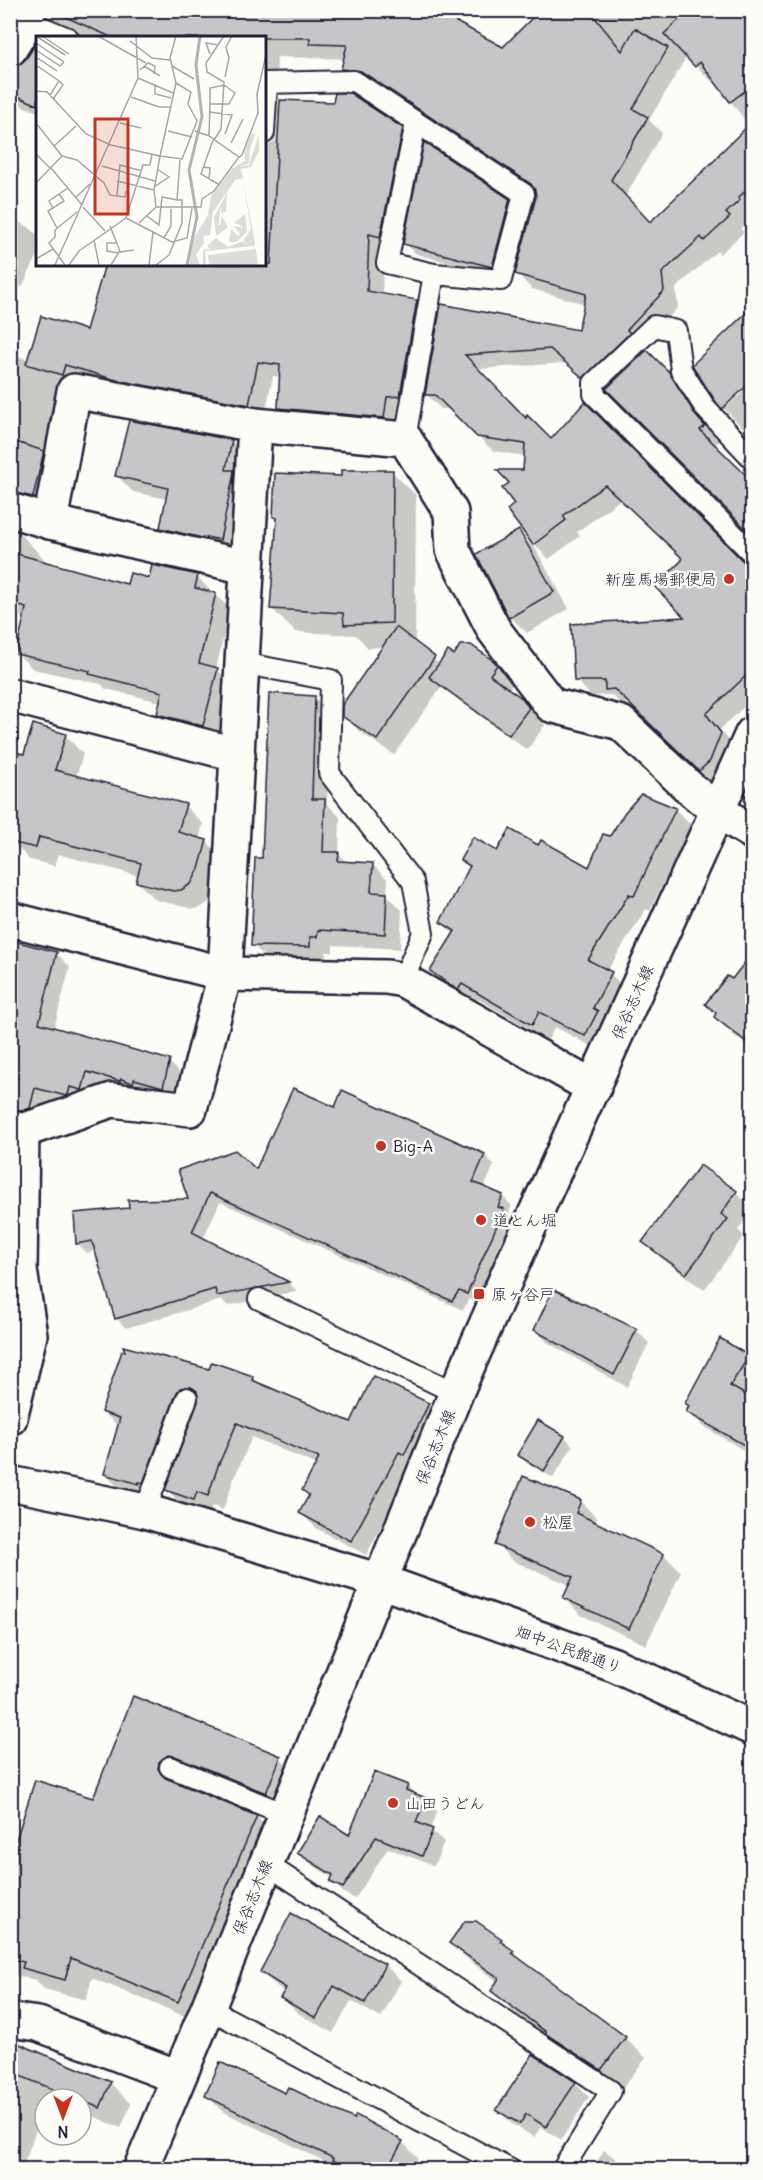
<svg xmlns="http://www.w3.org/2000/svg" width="763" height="2180" viewBox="0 0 763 2180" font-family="Delius,'Klee One',sans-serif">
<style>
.shadow{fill:#0003;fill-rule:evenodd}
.building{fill:#c6c6c8;stroke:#22223b;stroke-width:1.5}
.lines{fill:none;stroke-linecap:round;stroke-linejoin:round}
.lane-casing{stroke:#22223b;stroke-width:24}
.street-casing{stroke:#22223b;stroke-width:38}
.primary-casing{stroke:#22223b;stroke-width:38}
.lane{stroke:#fdfcf7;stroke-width:20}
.street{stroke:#fdfcf7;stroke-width:33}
.primary{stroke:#fdfcf7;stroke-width:33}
.poi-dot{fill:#c8321e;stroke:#fdfcf7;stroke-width:2}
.labels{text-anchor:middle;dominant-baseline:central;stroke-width:5;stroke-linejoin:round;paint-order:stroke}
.poi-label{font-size:16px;fill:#22223b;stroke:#fdfcf7;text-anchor:start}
.street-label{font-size:16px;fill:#22223b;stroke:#fdfcf7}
.inset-river{fill:none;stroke:#b2b2b7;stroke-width:3}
.inset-road{fill:none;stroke:#a5a5ac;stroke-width:1.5}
.view{fill:#c8321e;fill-opacity:0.15;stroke:#c8321e;stroke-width:3}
.inset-edge{fill:none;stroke:#22223b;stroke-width:3}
</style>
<rect width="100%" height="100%" fill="#fdfcf7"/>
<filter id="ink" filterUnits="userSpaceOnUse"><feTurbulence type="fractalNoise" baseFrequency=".0167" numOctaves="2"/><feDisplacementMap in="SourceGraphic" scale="12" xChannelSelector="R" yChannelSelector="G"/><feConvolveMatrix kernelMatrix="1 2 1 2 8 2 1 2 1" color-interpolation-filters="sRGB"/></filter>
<g filter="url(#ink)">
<g class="shadow">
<path d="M48,10H431L503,49L554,10H752V217L740,229L744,232L720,254L717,251L676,288L678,307L599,391L566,363L477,369L528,421L551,441L743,563L752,566V699L720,730L735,749L715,785L630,703L621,704L612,695L591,696L576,680L688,618L682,557L621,499L577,532L580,536L549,559L534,544L516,504L524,472L525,456L493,451L451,409H441L427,395L442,306L579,331L585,304L532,289L517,274L537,197V191L377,85L358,84L343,69L345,59L277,57L276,87L269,106L267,146L275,141L277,134L279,101L334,104L402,129L417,144L384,248L382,295L416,301L432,317L399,432L295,423L280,408L281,377L273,376L264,419L64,385L43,451L58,467L47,511L10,514V353L29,360L87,332L106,264H264V38H79L64,31L48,16ZM687,56L711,81L714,78L749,126L651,224L625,197L662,133L649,120Z"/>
<polygon points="38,43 38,112 22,106 10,94 10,83"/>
<polygon points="509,200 520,211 503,277 416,254 405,243"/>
<polygon points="10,218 29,227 38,236 38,255 22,287 18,285 11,299"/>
<path d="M752,308V426L747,432L717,401ZM746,385L748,387L725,408V404Z"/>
<polygon points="647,352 684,389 711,432 719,441 714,446 752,534"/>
<path d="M231,441L247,457L236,555L177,544L161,527L167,499L133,492L117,476ZM228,452H231L226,477H223Z"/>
<polygon points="392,472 416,495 415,644 440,665 471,647 496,666 513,683 508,690 522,700 545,725 527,750 441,687 394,755 360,732 344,716 384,647 368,648 356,635 295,632 272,609 278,520 275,517 343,478"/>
<polygon points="10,530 20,534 50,565 129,586 150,580 197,577 212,592 212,594 215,594 230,609 216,669 233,684 218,741 173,729 158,714 161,702 106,689 101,684 33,669 18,654 25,618 10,614"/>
<polygon points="519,532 535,548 569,609 527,633 510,617"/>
<polygon points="314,697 330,713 327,804 340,817 339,854 347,863 372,864 388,880 387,895 402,910 400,949 333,945 333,952 326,952 326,962 269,961 253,945 263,859"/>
<polygon points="65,735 83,754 76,777 185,806 203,824 199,840 206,841 225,860 217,888 209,902 200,908 193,909 156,900 137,882 139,876 58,854 55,866 30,860 11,841 25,756"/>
<polygon points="675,809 691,825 650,911 646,909 607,971 627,989 601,1051 555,1027 548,1040 478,999 475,1004 448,987 432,971 454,935 442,922 471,869 462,860 538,847 590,869 610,838"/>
<polygon points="10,942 57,954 70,967 54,1028 169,1062 182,1075 176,1099 133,1094 100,1084 95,1102 80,1109 48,1101 43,1121 10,1126"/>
<polygon points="752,954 752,1049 732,1034 715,1017 717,1014 707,1004 732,981"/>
<polygon points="343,1092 485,1155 494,1165 484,1188 502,1196 512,1206 508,1215 513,1220 477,1303 469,1299 463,1310 220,1202 203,1239 289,1283 297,1291 228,1306 222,1300 126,1328 116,1318 96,1251 87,1253 77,1243 130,1209 190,1200 257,1171 336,1109"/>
<polygon points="701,1167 736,1192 752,1209 738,1230 744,1236 704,1290 661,1258 644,1242"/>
<polygon points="535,1330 636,1330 649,1343 627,1387 548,1343"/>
<polygon points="748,1357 752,1362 752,1388 747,1397 752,1400 752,1455 703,1426 688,1411"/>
<polygon points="210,1371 252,1377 260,1385 352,1424 428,1404 443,1419 414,1466 366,1555 316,1528 301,1513 310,1497 304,1490 317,1465 252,1437 233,1481 223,1510 212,1506 209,1514 182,1505 167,1490 200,1402 195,1403 154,1498 120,1489 105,1474 119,1427 102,1411"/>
<polygon points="538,1422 565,1437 573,1446 553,1478 527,1463 519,1455"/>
<polygon points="580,1501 597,1518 595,1524 664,1555 681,1572 646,1645 581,1615 564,1598 570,1585 513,1561 496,1544"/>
<polygon points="134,1697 280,1758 301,1778 287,1813 189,1775 179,1783 179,1785 257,1817 277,1838 199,2022 92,1978 86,2000 44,1989 36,1980 10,1974 10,1836 19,1836 94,1800"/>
<polygon points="407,1786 416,1795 426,1799 437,1811 430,1829 444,1842 434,1866 388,1848 355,1899 344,1893 332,1882 333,1878 311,1864 299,1852 350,1837"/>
<polygon points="291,1915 385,1965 401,1981 381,2018 351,2001 333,2033 299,2014 282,1998 285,1993 261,1972"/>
<polygon points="501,1940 527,1966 625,2038 646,2058 622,2089 568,2054 513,2012 493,1991 498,1982 472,1963 451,1943"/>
<polygon points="10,2041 33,2049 37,2053 110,2083 131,2104 121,2128 81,2111 81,2099 47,2098 22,2170 10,2170"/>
<polygon points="575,2083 589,2097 561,2140 541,2127 534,2137 512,2124 498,2110"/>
<polygon points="206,2095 286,2095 402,2142 418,2158 411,2170 342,2170 222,2111"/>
<polygon points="604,2150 631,2170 592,2170"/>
</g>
<g class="building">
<polygon points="50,10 434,10 503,47 540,10 589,10 622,51 635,28 668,48 633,109 648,117 611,180 650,222 719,156 718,155 753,121 753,184 738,198 740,200 726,213 730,217 704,241 701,237 662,273 664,291 627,330 630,333 583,378 550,349 465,355 526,418 527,415 551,439 585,402 743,561 753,565 753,669 706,714 721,733 710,761 699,771 614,689 605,690 605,681 574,681 571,624 684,617 655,587 682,560 681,557 605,485 563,516 566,520 533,545 507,510 514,504 502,488 509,483 497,470 523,470 525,444 477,437 435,395 425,395 441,304 578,330 586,294 515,274 536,197 535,190 531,184 361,71 341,69 347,45 310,44 310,38 113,38"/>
<polygon points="689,10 753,10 753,85 730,102 700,62 695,67 664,34"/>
<polygon points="38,40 38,105 10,93 10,80 16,66 26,59"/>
<polygon points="335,93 350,93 403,128 380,237 369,234 367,291 417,300 400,396 387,397 384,418 278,408 280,365 258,362 249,405 116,380 65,365 62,375 26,364 41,316 86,330 105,264 271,264 280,100 333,102"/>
<polygon points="424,142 510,199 492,267 403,244"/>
<polygon points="753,306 753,380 722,409 716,402 692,365"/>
<polygon points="647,350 669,372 696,416 705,426 700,430 753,482 753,536 606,389"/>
<polygon points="129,420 232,440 226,470 234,470 233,478 220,540 206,537 206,539 160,528 168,488 115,476"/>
<polygon points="10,440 44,451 33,497 10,492"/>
<polygon points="341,470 393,470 392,623 344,625 343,613 270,609 277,518 273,517 275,473 341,476"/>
<polygon points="519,530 554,592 509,618 476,554"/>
<polygon points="10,552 127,584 130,573 149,578 152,565 198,575 195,588 216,593 199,663 218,668 203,726 157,714 162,692 89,674 90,671 16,654 26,608 10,603"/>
<polygon points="396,627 435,657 377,740 342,716 342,705"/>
<polygon points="460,645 471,645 495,662 497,665 490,675 523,699 529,708 509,735 429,677 448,651 454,655"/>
<polygon points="269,693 315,696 312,799 325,799 323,852 339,852 338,861 373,863 371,892 387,893 385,934 318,930 317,937 310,937 310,947 251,946 255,858 262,858"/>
<polygon points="33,724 66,734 55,770 186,804 178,832 207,840 199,869 191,884 181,890 173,891 136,882 141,863 39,837 36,848 10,842 10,751 24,754"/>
<polygon points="641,794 676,808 634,896 629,894 588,960 612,972 593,1008 598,1011 585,1036 539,1012 532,1025 462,984 458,990 430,971 455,931 440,922 470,866 460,860 473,837 497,851 510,829 538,845 541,840 589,867 603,834 610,836 625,812"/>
<polygon points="10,940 57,952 39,1023 170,1060 163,1087 134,1079 133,1083 121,1079 120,1081 87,1072 82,1090 70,1087 68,1095 66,1096 35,1088 30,1108 22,1111 10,1109"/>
<polygon points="753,952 753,1047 714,1017 716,1013 705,1004 727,976 732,979"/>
<polygon points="293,1088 335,1107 342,1090 485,1154 473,1182 503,1195 498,1207 504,1209 467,1294 459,1291 452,1301 210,1193 192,1232 289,1282 217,1296 215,1289 115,1319 92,1241 76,1244 74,1213 129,1208 128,1200 188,1199 178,1170 235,1150 256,1169"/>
<polygon points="700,1165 737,1191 721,1214 728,1219 686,1274 642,1242"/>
<polygon points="553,1289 637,1329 614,1375 534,1330"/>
<polygon points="720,1338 749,1356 730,1386 753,1399 753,1450 686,1412 689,1406 685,1403"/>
<polygon points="123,1346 209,1369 212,1362 253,1376 252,1380 351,1422 373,1376 429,1403 404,1455 399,1452 351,1541 299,1513 309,1495 302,1490 319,1458 237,1423 218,1466 208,1496 197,1492 194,1500 165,1490 198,1402 197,1391 191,1387 180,1388 176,1394 143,1483 139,1482 139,1484 104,1474 120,1418 101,1412 122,1351 125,1351"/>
<polygon points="538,1420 565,1436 544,1471 517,1455"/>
<polygon points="523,1476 581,1500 576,1513 664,1554 629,1629 563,1598 573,1577 495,1545"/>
<polygon points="133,1696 281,1756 266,1793 175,1756 168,1755 159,1762 158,1769 165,1778 257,1816 178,2002 71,1958 65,1980 22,1968 24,1962 10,1959 10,1859 35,1780 93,1798"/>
<polygon points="374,1772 408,1785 406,1790 426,1798 416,1822 433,1829 422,1856 376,1837 343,1888 330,1882 333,1875 297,1853 320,1816 349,1835"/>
<polygon points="291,1913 385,1964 365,2003 334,1986 316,2018 280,1998 286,1988 260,1972"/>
<polygon points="465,1921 476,1921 502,1939 500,1941 514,1951 512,1953 626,2037 601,2070 546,2034 546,2032 491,1991 499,1978 449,1943"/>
<polygon points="10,2040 111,2082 100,2108 10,2072"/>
<polygon points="533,2054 576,2082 546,2127 526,2114 520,2124 496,2110"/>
<polygon points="220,2062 285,2093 288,2087 354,2119 356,2115 403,2141 387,2169 349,2169 332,2160 333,2158 205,2096"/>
</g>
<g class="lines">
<g class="lane-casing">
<g id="lane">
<polyline points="27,21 68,38"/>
<polyline points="264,83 354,81 524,194 501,280 434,274 387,263 416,123"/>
<polyline points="264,133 267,83"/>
<polyline points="405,439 434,274"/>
<polyline points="752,458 706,409 681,370 676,331 654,326 594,383 594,394 752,553"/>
<polyline points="242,663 331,680 329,773 413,882 423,933 403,980"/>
<polyline points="259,1299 456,1393"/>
<polyline points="145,1511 187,1398"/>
<polyline points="170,1767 285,1814"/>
<polyline points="265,1863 611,2091 562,2170"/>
<polyline points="208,2008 511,2170"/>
</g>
</g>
<g class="street-casing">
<g id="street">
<polyline points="10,49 27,21 29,10"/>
<polyline points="10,510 50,522 246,567"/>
<polyline points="50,522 74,391 255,425 405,439 451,512 453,550 494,630 551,705 621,723 693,791 718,811 752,832"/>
<polyline points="10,695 238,755"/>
<polyline points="10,919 225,974 387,977 403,980 594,1088"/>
<polyline points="10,1127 22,1131 112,1100 190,1109 225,974 255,425"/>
<polyline points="10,1418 30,1335 20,1270 22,1131"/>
<polyline points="10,1483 145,1511 380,1581 614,1665 752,1728"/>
<polyline points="10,2020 38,2024 178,2077"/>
</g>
</g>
<g class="primary-casing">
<polyline id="primary" points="140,2170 208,2008 456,1393 509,1272 752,734"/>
</g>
<use href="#lane" class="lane"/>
<use href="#street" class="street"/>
<use href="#primary" class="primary"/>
</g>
</g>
<g class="poi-dot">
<circle cx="729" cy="579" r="6"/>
<circle cx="381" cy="1146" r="6"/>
<circle cx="481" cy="1220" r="6"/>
<rect x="473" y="1288" width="12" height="12" rx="3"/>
<circle cx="530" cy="1522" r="6"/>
<circle cx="393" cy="1803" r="6"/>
</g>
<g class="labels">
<g class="poi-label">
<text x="717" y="579" text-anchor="end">新座馬場郵便局</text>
<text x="393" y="1146">Big-A</text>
<text x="493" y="1220">道とん堀</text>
<text x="491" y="1294">原ヶ谷戸</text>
<text x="542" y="1522">松屋</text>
<text x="405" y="1803">山田うどん</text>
</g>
<g class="street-label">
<text transform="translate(632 1002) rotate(-66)">保谷志木線</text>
<text transform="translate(435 1447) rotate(-68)">保谷志木線</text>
<text transform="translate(569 1649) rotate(20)">畑中公民館通り</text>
<text transform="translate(252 1897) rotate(-68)">保谷志木線</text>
</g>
</g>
<g transform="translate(36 36)">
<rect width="230" height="230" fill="#fdfcf7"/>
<path d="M216,97L219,98L214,113L213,127L204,131L213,129L223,98V115L215,131L205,133L207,142L199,144L177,176L174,199L167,200L168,207L160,219L164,229H153L156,205L172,179L175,160L196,133L209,125L208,114ZM207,145L219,207L218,210L169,215L170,229H167V214L174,213L171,210L180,202L192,211L207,205L211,209L208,204L215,193ZM191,157L190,176L185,177L186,170L184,175L183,188H180L184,189L186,180L192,191L180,200L178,181ZM209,178L211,196L200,206H193L195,193L202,200L204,198L198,190L205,191V197L206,190L198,187ZM220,213L222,229H173L172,219Z" fill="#dddcdb"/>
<path class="inset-river" d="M151,229L161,181L153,134L166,81L160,29L164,0"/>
<path class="inset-road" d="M0,0L29,19M6,0L33,18M62,0L110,27M94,5L116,22L134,24M0,7L28,26M0,14L24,30L28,26M174,18L170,7L183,9M0,21L21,35M0,29L23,45L14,59M108,30L124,40M136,30L158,43M104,34L112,27L119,30L118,38M189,41L193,22L190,11L196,0M102,42L137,57M119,48V58L135,62M188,49L199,57L193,68H174V52ZM0,55L11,56L50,98L75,109L124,120L140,47L134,22L140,0M95,61L123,71H135M17,63L27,49L23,45M173,76L196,79L189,98M0,87L26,120L41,124L68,147L74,159L89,161L90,155M84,87L105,92M132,95L156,101M159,95L173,100L203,121L206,119L222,77L221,58L230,19M173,100L174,68M177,104L165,138L182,148M178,104L185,93L188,46L171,36L170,27L188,0M195,107L207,83M18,110L40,90M0,118L14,132M66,130L119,145M167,131L174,132L173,144M15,132L46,169M81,145L118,154M0,147L26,120M118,151L133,141L121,133M81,159L84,129L106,135M40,161L54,148M47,171L69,195M120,171L118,154L124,120L146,123L161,85L152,68L155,56L140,47M120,171H165L166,163L178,155L203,121M17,172L13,165L32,152M111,180L123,189L126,161L141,164M90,182L117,196L113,229M103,187L120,171M74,190L84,215M21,192L12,175L28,165L23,158M117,196L136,206L151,202L156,172M128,202L135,190V173M58,204L63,229M80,207H71V215L82,217M0,223L17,213M19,229L102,42L100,0M29,229L13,207L19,201V194L41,176M33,229L43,215L90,182L107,129H114L116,118M75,229L83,216L98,214M120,229L133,219L146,187V164H141L144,124"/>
<path class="view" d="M59,83H92V178H59Z"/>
<rect width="230" height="230" class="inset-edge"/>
</g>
<rect width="763" height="2180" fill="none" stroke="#fdfcf7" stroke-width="36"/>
<rect x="18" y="18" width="727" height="2144" fill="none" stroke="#22223b" stroke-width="2" filter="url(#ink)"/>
<g transform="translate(63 2117) rotate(180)"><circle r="28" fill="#fdfcf7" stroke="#a5a5ac" stroke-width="1.5"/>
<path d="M0-4.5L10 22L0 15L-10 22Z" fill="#c8321e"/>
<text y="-9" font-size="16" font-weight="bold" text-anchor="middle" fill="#22223b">N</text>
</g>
</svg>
